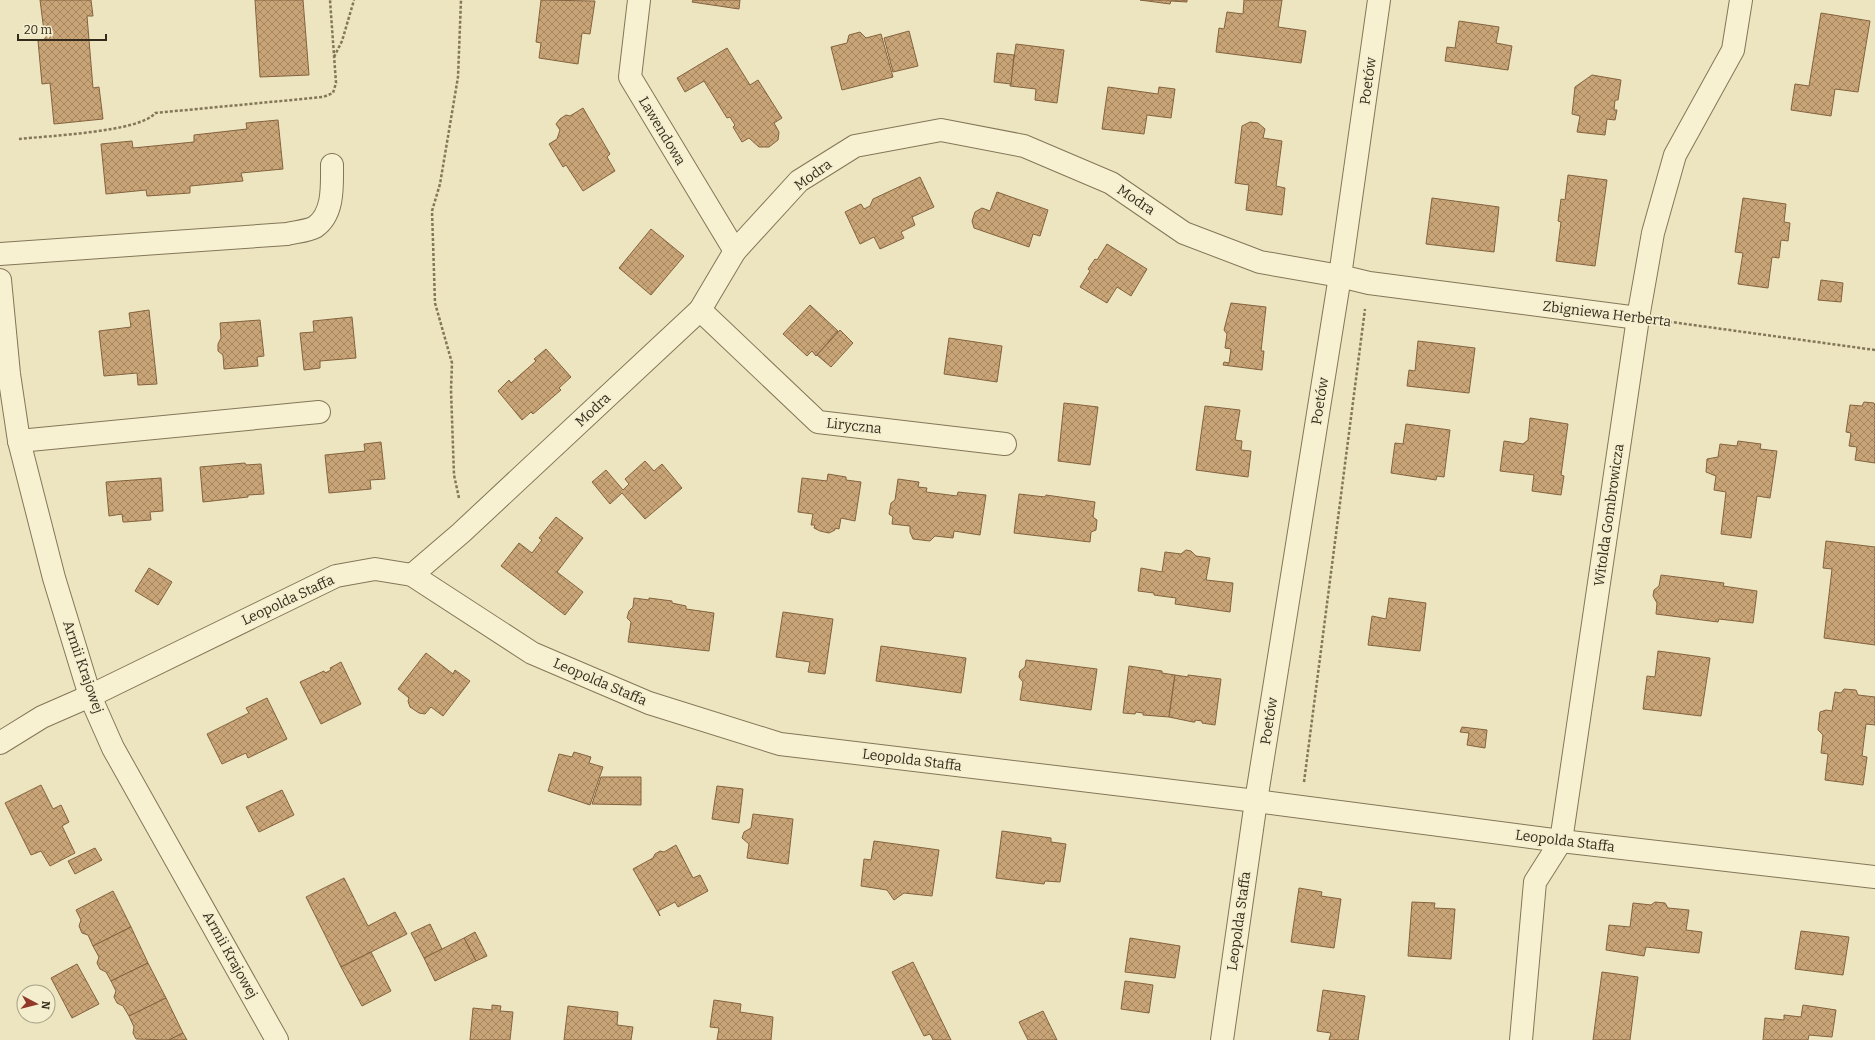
<svg xmlns="http://www.w3.org/2000/svg" width="1875" height="1040" viewBox="0 0 1875 1040" font-family="Bitter,serif">
<style>
.building{fill:url(#building-cross-hatch);stroke:#83633f}
.lines{fill:none;stroke-linecap:round;stroke-linejoin:round}
.minor-casing{stroke:#847658;stroke-width:24}
.path{stroke:#847658;stroke-width:2.5;stroke-dasharray:3 2;stroke-linecap:butt}
.minor{stroke:#f7f1d2;stroke-width:22}
.labels{text-anchor:middle;dominant-baseline:central;stroke-width:3.5;stroke-linejoin:round;paint-order:stroke}
.street-label{font-size:14px;fill:#342b1c;stroke:#f4eecf}
</style>
<defs>
<pattern id="building-cross-hatch" width="8" height="8" patternUnits="userSpaceOnUse"><rect width="8" height="8" fill="#c9a476"/><path d="M0 0l8 8M0 8l8-8" fill="none" stroke="#a48660"/></pattern>
</defs>
<rect width="100%" height="100%" fill="#ece5bf"/>
<g class="building">
<polygon points="40,0 91,0 93,16 87,16 93,88 99,87 103,119 54,124 50,83 42,84 38,41 45,39"/>
<polygon points="255,0 303,0 309,75 260,77"/>
<polygon points="541,0 595,1 590,34 582,33 578,64 539,58 541,43 536,42"/>
<polygon points="693,0 740,0 739,9 692,2"/>
<polygon points="1140,0 1187,0 1187,2 1171,1 1170,4"/>
<polygon points="1244,0 1282,0 1278,27 1306,31 1301,63 1216,52 1219,28 1224,29 1227,12 1243,14"/>
<polygon points="1821,13 1870,21 1858,92 1835,89 1831,116 1791,110 1795,84 1809,86"/>
<polygon points="1459,21 1499,27 1496,43 1512,46 1508,70 1445,61 1447,47 1455,48"/>
<polygon points="909,31 918,66 893,72 884,38"/>
<polygon points="860,32 866,38 881,34 893,77 842,90 831,47 847,43 849,35"/>
<polygon points="1016,44 1064,50 1057,103 1035,100 1036,89 1010,86"/>
<polygon points="727,48 750,85 758,80 782,118 774,123 779,132 778,140 769,147 759,147 749,138 742,142 733,127 735,125 730,117 727,118 704,81 685,92 677,78"/>
<polygon points="997,53 1014,55 1011,84 994,82"/>
<polygon points="1592,75 1621,80 1618,100 1615,100 1614,110 1617,110 1615,120 1607,119 1605,135 1577,132 1580,116 1572,114 1575,87"/>
<polygon points="1108,87 1158,94 1159,87 1175,89 1171,118 1147,115 1144,134 1102,129"/>
<polygon points="583,108 610,154 607,157 615,171 583,191 566,165 563,167 549,144 557,139 560,130 556,124 560,119 566,115 570,116"/>
<polygon points="278,120 283,169 241,173 243,181 190,186 190,193 147,196 146,190 106,194 101,144 132,141 133,148 194,142 194,135 247,129 246,123"/>
<polygon points="1250,122 1258,123 1265,129 1263,138 1282,141 1276,186 1285,188 1282,215 1246,210 1249,185 1235,183 1242,126"/>
<polygon points="1568,175 1607,180 1595,266 1556,261 1561,222 1558,221 1561,199 1565,200"/>
<polygon points="920,177 934,207 912,217 915,225 901,232 904,238 880,249 874,237 860,244 845,212 861,204 864,209 870,206 873,199"/>
<polygon points="997,192 1048,210 1040,236 1033,234 1029,247 974,228 972,221 975,212 982,208 990,211"/>
<polygon points="1432,198 1499,207 1494,252 1426,244"/>
<polygon points="1743,198 1786,204 1784,222 1790,223 1788,241 1781,240 1779,258 1772,257 1768,288 1738,284 1743,253 1735,252"/>
<polygon points="651,229 684,256 651,295 619,268"/>
<polygon points="1107,244 1147,269 1131,296 1117,287 1107,303 1080,287 1090,271 1088,269 1095,259 1097,260"/>
<polygon points="1821,280 1843,283 1841,302 1818,300"/>
<polygon points="1231,303 1266,307 1261,351 1264,351 1262,370 1223,365 1224,362 1229,363 1231,349 1225,348 1227,334 1224,330"/>
<polygon points="810,305 838,331 816,356 812,351 807,356 783,334"/>
<polygon points="149,310 157,384 138,385 137,373 104,376 99,331 131,327 129,313"/>
<polygon points="352,317 356,358 320,361 320,368 304,370 300,333 314,332 313,321"/>
<polygon points="260,320 264,356 257,357 258,366 224,369 223,355 218,351 218,344 221,338 220,323"/>
<polygon points="840,330 853,343 831,367 817,355"/>
<polygon points="949,338 1002,346 997,382 944,374"/>
<polygon points="1418,341 1475,348 1469,393 1407,386 1409,370 1415,371"/>
<polygon points="546,349 571,377 559,388 561,390 533,414 531,412 522,420 498,391 509,380 511,383 536,361 534,359"/>
<polygon points="1864,402 1874,403 1875,406 1875,463 1855,460 1857,447 1849,446 1851,433 1846,432 1850,405 1862,406"/>
<polygon points="1064,403 1098,407 1090,465 1058,461"/>
<polygon points="1205,406 1240,410 1235,440 1242,441 1241,450 1251,451 1248,477 1196,470"/>
<polygon points="1530,418 1568,424 1561,475 1564,476 1561,495 1532,491 1534,475 1500,471 1504,441 1523,444 1528,440"/>
<polygon points="1406,424 1450,430 1444,477 1437,476 1436,480 1391,473 1395,443 1403,444"/>
<polygon points="1738,441 1761,444 1760,449 1777,451 1770,498 1757,496 1751,538 1721,534 1726,492 1714,490 1716,476 1706,472 1707,459 1718,457 1720,444 1737,446"/>
<polygon points="381,442 385,479 370,480 371,489 329,493 325,455 365,451 364,444"/>
<polygon points="645,461 654,471 662,464 682,488 645,519 622,493 610,504 592,482 606,470 623,490 629,484 625,479"/>
<polygon points="245,463 246,465 261,464 264,494 248,495 248,497 203,502 200,467"/>
<polygon points="828,474 846,477 846,480 861,482 855,521 841,518 839,529 835,528 835,530 829,533 820,531 814,528 815,525 811,525 813,514 798,512 802,478 827,481"/>
<polygon points="161,478 163,511 150,512 151,520 125,522 123,522 122,514 109,516 106,482"/>
<polygon points="898,479 919,482 918,487 927,488 926,492 957,496 958,492 986,495 980,535 954,531 953,538 935,536 930,541 913,539 910,532 910,526 892,524 893,517 889,514 891,503 895,500"/>
<polygon points="1019,494 1045,497 1046,495 1095,502 1093,517 1097,520 1096,530 1091,532 1090,542 1014,533"/>
<polygon points="556,517 583,538 557,572 583,592 565,615 501,566 519,543 532,553 542,540 539,538"/>
<polygon points="1826,541 1875,547 1875,645 1824,638 1832,569 1823,568"/>
<polygon points="1186,550 1191,551 1196,556 1210,558 1206,580 1233,583 1230,612 1175,604 1176,598 1154,595 1154,593 1138,591 1141,568 1162,572 1165,552 1181,554"/>
<polygon points="149,568 172,582 158,605 135,591"/>
<polygon points="1661,575 1724,583 1723,586 1757,591 1753,623 1719,619 1718,622 1656,614 1657,603 1653,596 1654,590 1659,586"/>
<polygon points="634,598 649,600 649,598 672,601 672,603 686,606 686,609 714,613 709,651 628,642 631,622 627,618 629,611 633,607"/>
<polygon points="1389,598 1426,603 1420,651 1368,645 1372,616 1386,619"/>
<polygon points="783,612 833,619 825,674 808,672 810,662 776,657"/>
<polygon points="881,646 966,658 961,693 876,681"/>
<polygon points="1658,651 1710,658 1701,716 1643,709 1647,676 1655,677"/>
<polygon points="426,653 453,674 455,670 470,681 443,716 431,707 425,714 419,713 410,707 408,701 409,698 398,689"/>
<polygon points="1026,660 1097,669 1091,710 1020,700 1023,682 1019,677 1020,671 1025,667"/>
<polygon points="341,662 361,704 321,724 300,682 324,671 325,673 331,670 330,668"/>
<polygon points="1129,666 1162,671 1162,673 1175,675 1169,717 1143,715 1143,713 1136,712 1135,714 1123,713"/>
<polygon points="1175,675 1188,677 1188,675 1221,679 1215,725 1202,723 1202,721 1195,720 1195,722 1193,722 1169,717"/>
<polygon points="1844,689 1856,690 1858,695 1875,697 1875,725 1866,724 1862,756 1867,757 1863,785 1825,780 1828,754 1821,753 1823,735 1818,730 1820,712 1826,710 1832,711 1835,692 1841,693"/>
<polygon points="267,698 287,739 248,758 246,753 222,764 207,734 249,713 246,708"/>
<polygon points="1462,727 1487,730 1485,748 1467,745 1469,733 1460,732"/>
<polygon points="574,752 591,757 589,763 603,767 590,805 548,791 559,754 572,757"/>
<polygon points="601,777 641,777 641,805 592,804"/>
<polygon points="41,785 53,809 61,805 69,822 62,826 75,853 50,866 41,851 31,855 5,803"/>
<polygon points="717,786 743,789 739,823 712,819"/>
<polygon points="282,790 294,815 259,832 246,807"/>
<polygon points="753,814 793,819 788,864 747,858 749,844 742,838 744,832 751,828"/>
<polygon points="1002,831 1051,838 1051,842 1066,844 1060,882 1045,881 1044,884 996,878"/>
<polygon points="874,841 939,850 932,896 904,893 894,900 887,890 861,886 864,859 871,860"/>
<polygon points="676,845 693,878 700,875 708,891 678,907 675,902 658,911 660,916 633,869 653,858 655,854 660,851 664,852"/>
<polygon points="95,848 102,860 75,874 68,861"/>
<polygon points="344,878 368,926 395,912 407,934 341,967 306,897"/>
<polygon points="1299,888 1322,892 1321,896 1341,899 1334,948 1291,942"/>
<polygon points="113,891 131,927 93,946 88,935 82,933 79,926 81,920 76,910"/>
<polygon points="1412,902 1435,903 1434,908 1455,909 1451,959 1408,956"/>
<polygon points="1655,902 1665,903 1668,908 1689,910 1686,930 1702,932 1699,953 1646,947 1644,956 1606,950 1609,925 1630,927 1633,903 1651,905"/>
<polygon points="430,924 442,949 424,958 411,933"/>
<polygon points="131,927 148,963 111,981 106,972 100,969 97,963 99,957 93,946"/>
<polygon points="1801,931 1849,937 1843,975 1795,969"/>
<polygon points="475,932 487,956 476,961 464,938"/>
<polygon points="464,938 476,961 435,981 424,958"/>
<polygon points="1130,938 1180,946 1175,978 1125,972"/>
<polygon points="371,952 391,991 362,1006 341,967"/>
<polygon points="913,962 951,1040 933,1040 930,1034 924,1036 892,972"/>
<polygon points="148,963 166,998 129,1016 123,1006 117,1003 114,997 116,991 111,981"/>
<polygon points="77,964 99,1004 72,1018 51,978"/>
<polygon points="1602,972 1638,977 1630,1040 1593,1040"/>
<polygon points="1125,981 1153,985 1149,1013 1121,1009"/>
<polygon points="1323,990 1365,996 1358,1040 1329,1040 1331,1033 1317,1031"/>
<polygon points="166,998 183,1033 169,1040 136,1039 133,1033 134,1027 129,1016"/>
<polygon points="714,1000 741,1004 740,1012 773,1017 771,1040 717,1040 719,1028 710,1027"/>
<polygon points="492,1005 501,1006 500,1011 513,1012 510,1040 470,1040 473,1008 492,1010"/>
<polygon points="1803,1005 1836,1010 1832,1037 1809,1035 1808,1040 1763,1040 1765,1018 1784,1020 1784,1015 1801,1017"/>
<polygon points="568,1006 618,1012 617,1025 633,1027 631,1040 564,1040"/>
<polygon points="1043,1011 1057,1040 1028,1040 1019,1022"/>
<polygon points="183,1033 187,1040 169,1040"/>
</g>
<g class="lines">
<g class="minor-casing">
<g id="minor">
<polyline points="639,0 630,77 735,251"/>
<path d="M0,254L287,234C295,232 308,231 315,227C334,214 332,186 332,165"/>
<polyline points="0,280 9,374 19,441 54,578 90,696 113,748 277,1040"/>
<polyline points="700,310 818,422 1005,444"/>
<polyline points="19,441 319,412"/>
<polyline points="412,575 461,533 700,310 735,251 799,181 855,146 941,130 1024,146 1111,183 1184,233 1260,262 1340,276 1369,283 1638,318"/>
<polyline points="0,743 42,717 90,696 336,576 375,569 412,575 532,653 649,703 780,744 1256,801 1561,841 1875,877"/>
<polyline points="1222,1040 1256,801 1340,276 1379,0"/>
<polyline points="1521,1040 1535,882 1561,841 1638,318 1653,233 1675,155 1733,50 1741,0"/>
</g>
</g>
<g class="path">
<polyline points="334,57 342,41 354,0"/>
<path d="M19,139C45,136 141,132 155,113L323,97L333,93L336,83L330,0"/>
<polyline points="1664,321 1875,350"/>
<polyline points="459,498 454,475 451,390 452,363 435,303 432,211 440,184 458,77 461,0"/>
<polyline points="1304,782 1365,309"/>
</g>
<use href="#minor" class="minor"/>
</g>
<g class="labels">
<g class="street-label">
<text transform="translate(1368 81) rotate(-82)">Poetów</text>
<text transform="translate(662 131) rotate(59)">Lawendowa</text>
<text transform="translate(813 175) rotate(-36)">Modra</text>
<text transform="translate(1136 200) rotate(34)">Modra</text>
<text transform="translate(1607 314) rotate(7)">Zbigniewa Herberta</text>
<text transform="translate(1320 401) rotate(-81)">Poetów</text>
<text transform="translate(593 410) rotate(-43)">Modra</text>
<text transform="translate(854 426) rotate(6)">Liryczna</text>
<text transform="translate(1609 515) rotate(-82)">Witolda Gombrowicza</text>
<text transform="translate(288 600) rotate(-25)">Leopolda Staffa</text>
<text transform="translate(83 667) rotate(71)">Armii Krajowej</text>
<text transform="translate(600 682) rotate(23)">Leopolda Staffa</text>
<text transform="translate(1269 721) rotate(-81)">Poetów</text>
<text transform="translate(912 760) rotate(7)">Leopolda Staffa</text>
<text transform="translate(1565 841) rotate(7)">Leopolda Staffa</text>
<text transform="translate(1239 921) rotate(-82)">Leopolda Staffa</text>
<text transform="translate(230 955) rotate(61)">Armii Krajowej</text>
</g>
</g>
<g transform="translate(36 1004) rotate(97)"><circle r="19" fill="#f4eecf" stroke="#a7a087"/>
<path d="M0-3L7 15L0 10L-7 15Z" fill="#91382a"/>
<text y="-6" font-size="11" font-weight="bold" text-anchor="middle" fill="#342b1c">N</text>
</g>
<path d="M18 34v6h88v-6" fill="none" stroke="#342b1c" stroke-width="2"/>
<text x="24" y="34" font-size="12" fill="#342b1c" stroke="#f4eecf" stroke-width="3" paint-order="stroke">20 m</text>
</svg>
